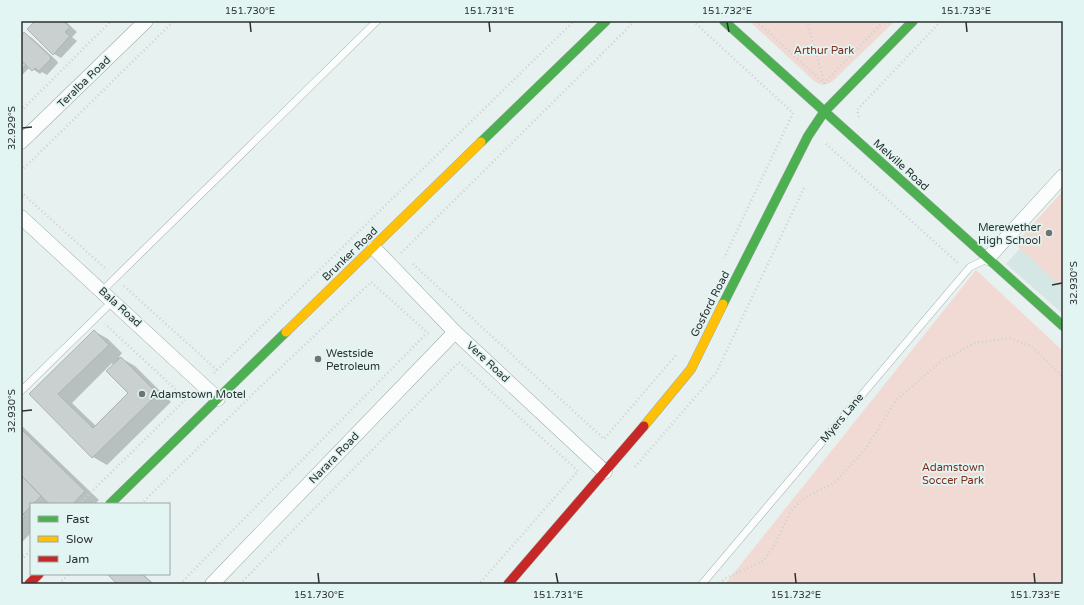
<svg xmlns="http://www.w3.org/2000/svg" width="1084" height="605" viewBox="0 0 1084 605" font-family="'Varela Round',sans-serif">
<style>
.built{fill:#d4e7e4}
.green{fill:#f1dad3}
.shadow{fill:#0003;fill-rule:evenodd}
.building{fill:#c9d0cf;stroke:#adb5b4}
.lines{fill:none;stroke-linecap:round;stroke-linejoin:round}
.lane-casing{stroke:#a3abaa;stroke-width:8}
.street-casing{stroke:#a3abaa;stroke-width:15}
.fast-casing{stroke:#a3abaa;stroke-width:10}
.slow-casing{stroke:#a3abaa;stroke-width:10}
.jam-casing{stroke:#a3abaa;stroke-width:10}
.path{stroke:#cdd1d0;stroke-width:2.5;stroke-dasharray:1 3;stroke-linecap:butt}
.lane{stroke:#fbfdfd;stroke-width:7}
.street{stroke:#fbfdfd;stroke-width:14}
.fast{stroke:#4caf50;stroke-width:9}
.slow{stroke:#ffc107;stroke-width:9}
.jam{stroke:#c62828;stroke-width:9}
.ticks{fill:none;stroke:#2b3130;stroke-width:1.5}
.poi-dot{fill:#6d7473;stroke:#e3f5f2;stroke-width:1.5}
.labels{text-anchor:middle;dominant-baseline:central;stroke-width:3.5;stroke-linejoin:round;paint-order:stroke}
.park-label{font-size:11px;fill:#7d2e20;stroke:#e3f5f2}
.street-label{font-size:11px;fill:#2b3130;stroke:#e3f5f2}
.poi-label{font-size:11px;fill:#2b3130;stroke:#e3f5f2;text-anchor:start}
.neatline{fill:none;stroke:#2b3130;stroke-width:1.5}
.ticks-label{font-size:10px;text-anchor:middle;fill:#2b3130}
</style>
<rect width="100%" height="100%" fill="#e7f1ef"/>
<polygon class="built" points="1063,201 1063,314 1006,264"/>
<g class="green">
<path d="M749,21H895L834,80C827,86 820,86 813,80Z"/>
<polygon points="1063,191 1063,288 1015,244"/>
<polygon points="976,270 1063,351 1063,584 725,584"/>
</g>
<g class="shadow">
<polygon points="36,21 65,21 77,32 72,37 77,41 61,58 54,54"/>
<polygon points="25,34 32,38 57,61 58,63 47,75 42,72 40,74 30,67 21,76 21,37"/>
<path d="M94,331L108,339L122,353L119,357L135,366L171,402L107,465L93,457L30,394ZM112,363L130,393L96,426L72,403Z"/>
<polygon points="21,425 99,500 95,504 31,504 31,533 21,543"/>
<polygon points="108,574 143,574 154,584 119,584"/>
</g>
<g class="building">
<polygon points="35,21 63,21 70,27 65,32 70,36 53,55 27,29"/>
<polygon points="24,32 50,56 51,59 39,71 35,68 32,71 21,61 21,36"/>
<polygon points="21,61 26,65 21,71"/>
<polygon points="94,330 109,345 58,394 93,428 128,393 106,371 121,357 158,394 92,458 29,394"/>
<polygon points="21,429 85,491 73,504 49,504 21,475"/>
<polygon points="21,475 41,496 33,504 31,504 31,506 23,514 25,517 21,520"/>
<polygon points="107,574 142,574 153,584 117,584"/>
</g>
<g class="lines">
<g class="lane-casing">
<g id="lane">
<polyline points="102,291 377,21"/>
<polyline points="21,391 113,301"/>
<polyline points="702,584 970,267 987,259"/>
</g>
</g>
<g class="street-casing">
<g id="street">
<polyline points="21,142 146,21"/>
<polyline points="21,217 218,399"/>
<polyline points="374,248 455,332 605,472"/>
<polyline points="988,258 1063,176"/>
<polyline points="212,584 455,332"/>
</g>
</g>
<g class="fast-casing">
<g id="fast">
<polyline points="724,21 1063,326"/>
<polyline points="481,142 606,21"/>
<polyline points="723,304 808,136 824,112 913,21"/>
<polyline points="110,504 286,332"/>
</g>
</g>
<g class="slow-casing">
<g id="slow">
<polyline points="286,332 481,142"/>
<polyline points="644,426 691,369 723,304"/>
</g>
</g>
<g class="jam-casing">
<g id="jam">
<polyline points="29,584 39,574"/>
<polyline points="508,584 644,426"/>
</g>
</g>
<g class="path">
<polyline points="693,21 793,113 724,258"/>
<polyline points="756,21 824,83 884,21"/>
<polyline points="807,21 824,82"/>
<polyline points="21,111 111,21"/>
<polyline points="859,117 857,110 941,21"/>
<polyline points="826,144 958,263"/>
<polyline points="21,171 174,21"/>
<polyline points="21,192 107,270"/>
<polyline points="401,253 635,21"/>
<polyline points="413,264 604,439 676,355"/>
<polyline points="124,286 217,370"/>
<polyline points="214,373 574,21"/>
<polyline points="635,467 716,373 805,186"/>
<polyline points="79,504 186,399 105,324"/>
<polyline points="141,504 255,392 371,282 430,335"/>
<polyline points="21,560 31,550"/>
<polyline points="59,584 69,574"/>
<polyline points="180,584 427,333"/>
<polyline points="240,584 459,362 578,471 479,584"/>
<polyline points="720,584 724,579 763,561 773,548 791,511 804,498 834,483 842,475 867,447 896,400 943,360 975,343 1009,338 1031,346 1063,377"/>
</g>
<use href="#lane" class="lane"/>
<use href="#street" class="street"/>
<use href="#fast" class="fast"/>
<use href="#slow" class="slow"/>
<use href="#jam" class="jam"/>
</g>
<path class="ticks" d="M250,22L251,32M489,22L490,32M727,22L729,32M966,22L967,32M22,128L32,127M1052,285L1062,283M22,411L32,410M318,573L319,583M556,573L558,583M795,573L796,583M1034,573L1035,583"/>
<g class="poi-dot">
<circle cx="1049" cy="233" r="4"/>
<circle cx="318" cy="359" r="4"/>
<circle cx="142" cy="394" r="4"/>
</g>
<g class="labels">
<g class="park-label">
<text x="824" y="50">Arthur Park</text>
<text x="953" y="467">Adamstown<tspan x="953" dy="13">Soccer Park</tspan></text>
</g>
<g class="street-label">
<text transform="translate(84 82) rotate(-44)">Teralba Road</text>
<text transform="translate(901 165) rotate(42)">Melville Road</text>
<text transform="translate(350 254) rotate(-44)">Brunker Road</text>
<text transform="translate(710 304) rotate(-63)">Gosford Road</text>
<text transform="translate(120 307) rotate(42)">Bala Road</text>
<text transform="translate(488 362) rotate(43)">Vere Road</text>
<text transform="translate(842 418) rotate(-50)">Myers Lane</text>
<text transform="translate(334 458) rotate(-46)">Narara Road</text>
</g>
<g class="poi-label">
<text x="1041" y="227" text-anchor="end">Merewether<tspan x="1041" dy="13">High School</tspan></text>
<text x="326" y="353">Westside<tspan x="326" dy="13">Petroleum</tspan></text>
<text x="150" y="394">Adamstown Motel</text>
</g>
</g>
<rect width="1084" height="605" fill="none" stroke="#e3f5f2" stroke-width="44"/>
<rect x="30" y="503" width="140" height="72" fill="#e3f5f2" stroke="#99a7a4"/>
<rect x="38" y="516" width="20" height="6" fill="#4caf50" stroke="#99a7a4"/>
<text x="66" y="523" font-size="12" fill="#2b3130">Fast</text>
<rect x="38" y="536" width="20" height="6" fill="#ffc107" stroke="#99a7a4"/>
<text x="66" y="543" font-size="12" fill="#2b3130">Slow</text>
<rect x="38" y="556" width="20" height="6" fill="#c62828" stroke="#99a7a4"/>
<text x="66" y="563" font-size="12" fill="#2b3130">Jam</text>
<rect x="22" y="22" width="1040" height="561" class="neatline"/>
<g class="ticks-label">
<text x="250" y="14">151.730°E</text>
<text x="489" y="14">151.731°E</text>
<text x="727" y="14">151.732°E</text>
<text x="966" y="14">151.733°E</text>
<text transform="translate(11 128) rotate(-90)" y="4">32.929°S</text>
<text transform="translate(1073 283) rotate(-90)" y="4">32.930°S</text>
<text transform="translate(11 411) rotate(-90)" y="4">32.930°S</text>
<text x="319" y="598">151.730°E</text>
<text x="558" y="598">151.731°E</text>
<text x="796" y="598">151.732°E</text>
<text x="1035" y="598">151.733°E</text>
</g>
</svg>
